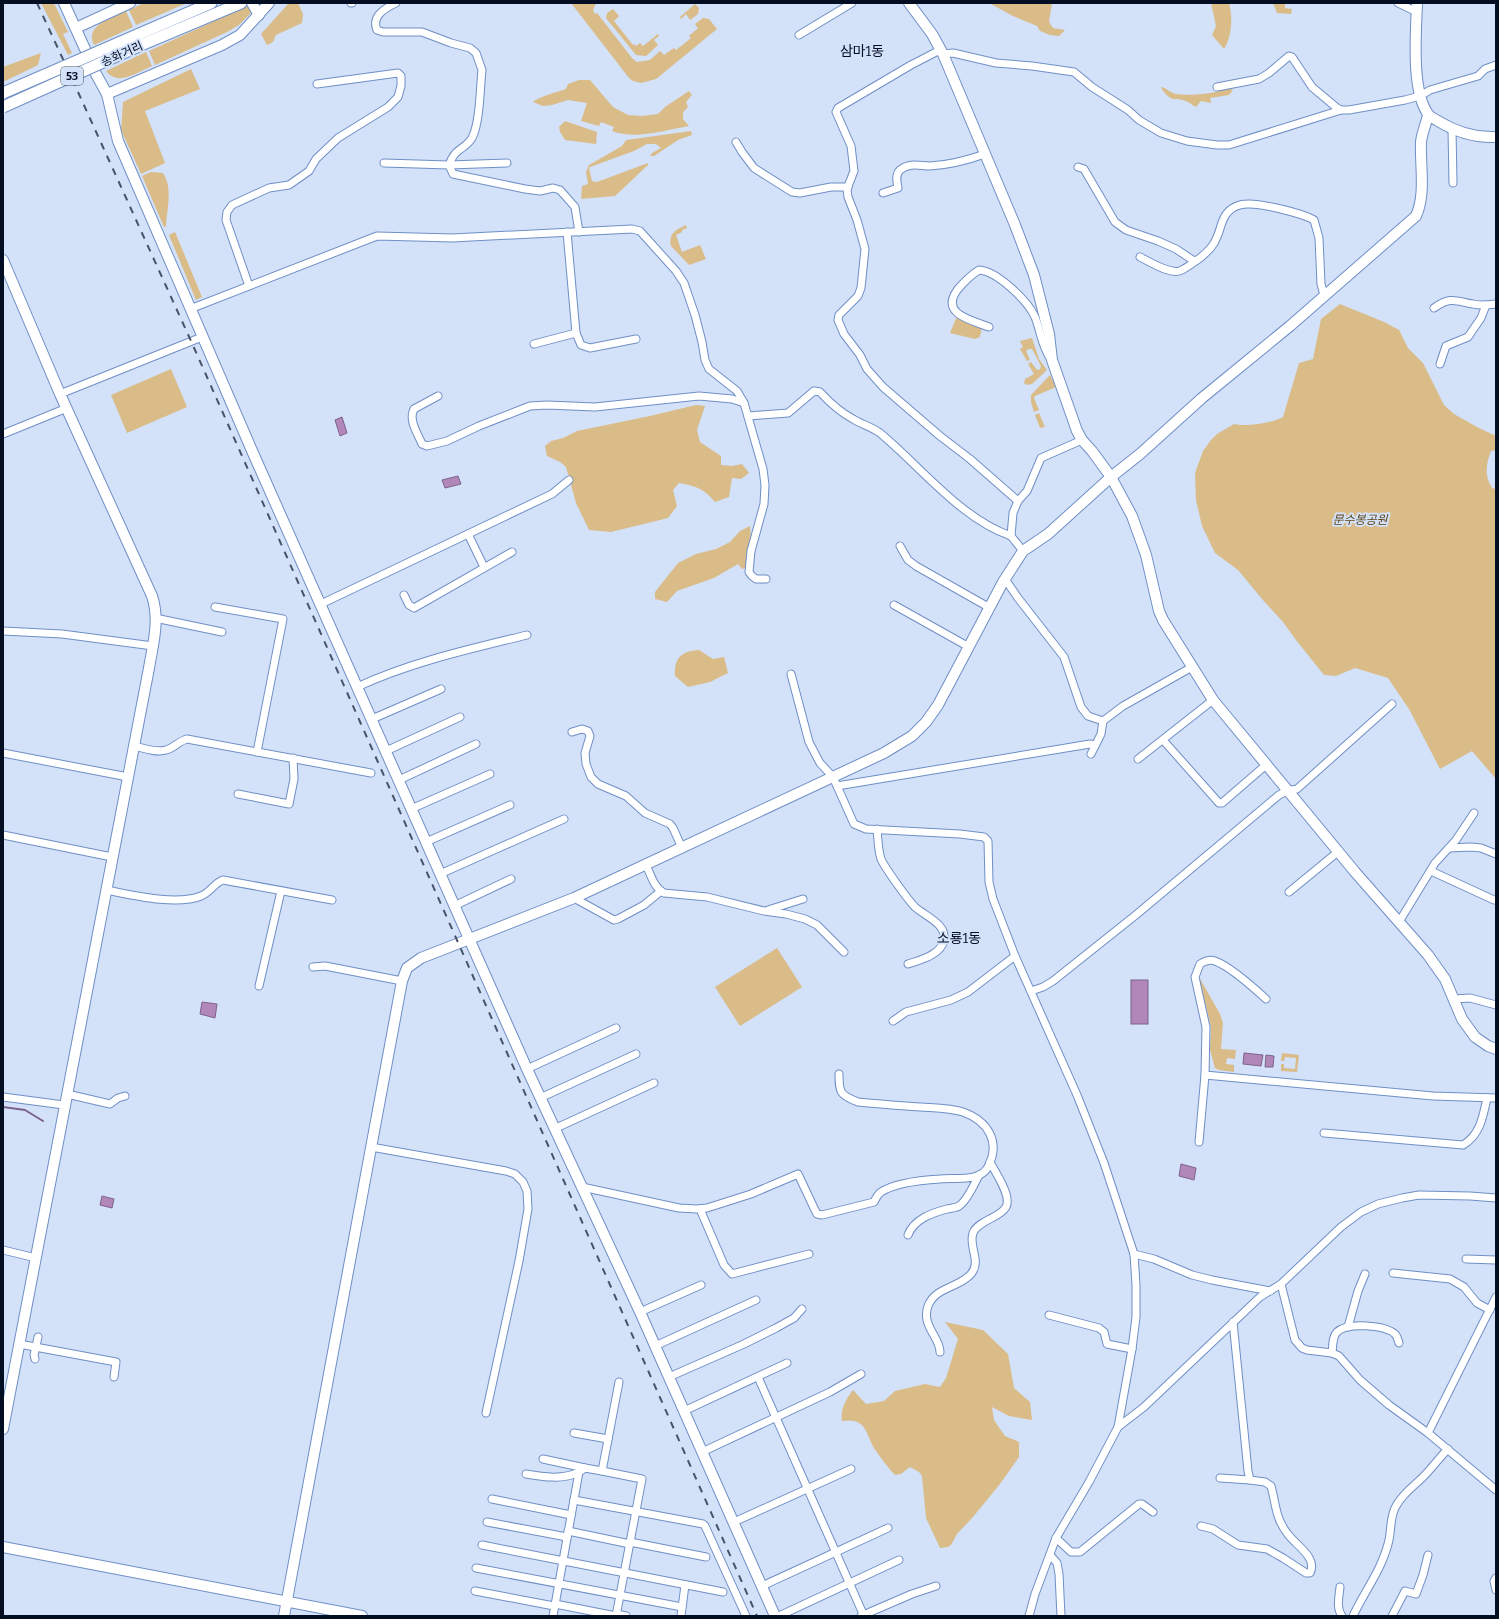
<svg xmlns="http://www.w3.org/2000/svg" width="1499" height="1619" viewBox="0 0 1499 1619" font-family="Bitter,'Noto Sans KR',serif">
<style>
.green{fill:#dabc88}
.water{fill:#b187b9;stroke:#7d638c}
.lines{fill:none;stroke-linecap:round;stroke-linejoin:round}
.stream{stroke:#7d638c;stroke-width:2}
.street-casing{stroke:#6f8fc6;stroke-width:9}
.secondary-casing{stroke:#6f8fc6;stroke-width:12}
.primary-casing{stroke:#6f8fc6;stroke-width:13}
.street{stroke:#fff;stroke-width:7}
.secondary{stroke:#fff;stroke-width:10}
.primary{stroke:#fff;stroke-width:11}
.rail{stroke:#475368;stroke-width:2;stroke-dasharray:7 7;stroke-linecap:butt}
.primary-bridge-casing{stroke:#6f8fc6;stroke-width:13;stroke-linecap:butt}
.primary-bridge{stroke:#fff;stroke-width:11}
.labels{text-anchor:middle;dominant-baseline:central;stroke-width:4;stroke-linejoin:round;paint-order:stroke}
.shield{fill:#d3e1f9;stroke:#424d62;stroke-width:1}
.shield-label{font-size:11px;font-weight:bold;fill:#040e22}
.street-label{font-size:12px;fill:#040e22;stroke:#d3e1f9}
.park-label{font-size:12px;font-style:italic;fill:#5d4517;stroke:#d3e1f9}
.quarter-label{font-size:14px;fill:#040e22;stroke:#d3e1f9}
</style>
<rect width="100%" height="100%" fill="#d3e1f9"/>
<g class="green">
<polygon points="41,3 54,3 68,32 63,34 72,53 68,55"/>
<polygon points="144,3 187,3 136,25 129,10"/>
<polygon points="289,3 298,3 303,14 302,23 276,35 273,42 267,45 261,34"/>
<polygon points="571,3 596,3 593,10 595,14 597,13 632,58 637,62 650,60 660,51 664,55 674,48 676,50 691,38 689,36 698,28 695,24 703,18 709,19 717,29 656,79 641,83 633,81 629,78"/>
<polygon points="989,3 1052,3 1049,22 1053,28 1065,30 1059,36 1050,35 1040,31 1037,26 1013,16"/>
<path d="M1211,3H1229C1233,17 1232,37 1224,49L1212,35L1216,26Z"/>
<polygon points="1273,3 1285,3 1285,8 1292,9 1291,14 1277,13"/>
<polygon points="695,4 699,8 698,14 690,20 686,14 681,19 680,17"/>
<polygon points="247,6 248,6 251,12 250,14 239,25 227,32 155,65 149,51"/>
<polygon points="613,9 619,16 614,21 633,45 634,44 636,46 640,43 643,46 658,34 659,36 654,40 658,45 646,56 636,55 606,18 607,13"/>
<path d="M126,11L133,27L94,45C84,25 113,17 126,11Z"/>
<path d="M146,52L152,66C138,72 118,87 106,71Z"/>
<polygon points="41,53 38,65 3,82 3,67"/>
<polygon points="191,69 200,89 145,111 165,163 141,174 121,130 123,102"/>
<path d="M579,80H590L613,107L628,115L642,116L658,114L665,107L689,91L692,95L686,102L688,107L683,112V119L689,126C665,130 635,140 612,131L614,127L601,122L599,126L581,121L587,103L568,100L552,105L543,106L533,102C538,97 558,92 566,89L568,84Z"/>
<path d="M1162,87C1167,89 1171,93 1176,94C1188,96 1218,94 1228,88L1233,90L1229,95L1210,98L1211,103L1201,101L1196,107C1193,106 1191,103 1188,102C1175,95 1174,106 1161,88Z"/>
<polygon points="565,121 597,132 596,144 565,140 560,132 559,127"/>
<polygon points="691,131 692,135 678,140 654,156 650,156 652,153 661,148 656,144 647,144 634,151 590,167 589,168 592,181 597,182 648,163 648,165 615,196 581,199 582,186 588,184 586,172 589,165 622,146 626,140"/>
<path d="M151,172L163,173C173,188 167,209 166,226L164,227L142,176Z"/>
<path d="M686,225L687,228L682,230V232L676,235L682,252L700,245L706,259L689,265L671,246C668,233 676,230 686,225Z"/>
<polygon points="175,232 202,297 196,300 169,235"/>
<path d="M1340,304L1384,322L1399,330L1408,348L1423,363L1444,405L1454,414L1477,427L1496,436V450L1491,451C1486,464 1484,476 1492,488L1496,489V779L1472,751L1440,769L1409,709L1388,678L1355,668L1336,676L1324,675L1296,640L1283,622L1262,599L1238,570L1215,553L1202,526L1196,500L1195,473L1203,451L1211,440L1217,434L1234,424C1246,427 1272,423 1283,417L1299,363L1313,359L1321,319Z"/>
<polygon points="957,316 982,327 980,337 975,339 950,333"/>
<polygon points="1032,338 1039,359 1047,370 1032,384 1027,385 1024,383 1025,379 1034,374 1028,364 1031,362 1037,370 1040,369 1041,366 1032,349 1029,349 1026,351 1030,360 1027,361 1020,349 1023,347 1020,341"/>
<polygon points="171,369 187,407 127,433 111,395"/>
<polygon points="1050,375 1056,387 1035,396 1034,398 1039,410 1034,412 1031,402 1031,395"/>
<path d="M696,405L705,406L697,430L700,442L721,456V465L732,466L742,464L749,473L741,479L732,478L729,497L715,502C703,488 696,486 679,483L673,490L677,506L668,518L611,532L589,530L576,503L566,467L560,462L547,456L545,446L551,441L563,438L577,431L650,416Z"/>
<polygon points="1039,413 1045,427 1040,428 1035,415"/>
<polygon points="750,526 751,537 745,568 742,569 738,564 714,578 677,591 667,602 655,599 655,592 678,563 696,554 716,549 730,542 740,531"/>
<path d="M699,650L713,659L724,657L728,673L710,682L688,687L675,676C674,658 681,651 699,650Z"/>
<polygon points="777,948 802,987 740,1026 715,987"/>
<polygon points="1199,977 1220,1014 1223,1023 1221,1049 1236,1050 1235,1059 1227,1058 1226,1064 1234,1065 1234,1072 1219,1070 1215,1068 1210,1050 1211,1027"/>
<polygon points="1282,1053 1299,1055 1297,1072 1281,1071 1281,1064 1284,1064 1284,1068 1295,1069 1296,1058 1285,1057 1284,1061 1281,1061"/>
<path d="M945,1322L983,1330L1008,1354L1014,1388L1030,1402L1032,1420L1009,1416L992,1407L994,1420L1005,1436L1019,1442V1457L1000,1484L973,1517L957,1534L951,1545L948,1547L940,1548L926,1518L922,1476L919,1472L910,1467L901,1474L895,1475C888,1468 882,1459 876,1451C865,1435 868,1417 842,1421C840,1410 846,1399 853,1390L866,1404L884,1401L895,1391L925,1384L940,1387L946,1378L958,1339Z"/>
</g>
<g class="water">
<polygon points="342,417 347,433 340,436 335,420"/>
<polygon points="458,476 461,484 445,488 442,480"/>
<rect x="1131" y="980" width="17" height="44"/>
<polygon points="202,1002 217,1004 215,1018 200,1014"/>
<polygon points="1244,1053 1263,1055 1261,1066 1243,1064"/>
<polygon points="1266,1055 1274,1056 1273,1067 1265,1067"/>
<polygon points="1181,1164 1196,1168 1194,1180 1179,1176"/>
<polygon points="102,1196 114,1199 112,1208 100,1205"/>
</g>
<g class="lines">
<polyline class="stream" points="3,1107 25,1110 43,1121"/>
<g class="street-casing">
<g id="street">
<polyline points="351,3 352,3"/>
<path d="M396,3C385,8 371,16 377,30L383,32H422L451,43L470,48L476,53L482,70C480,88 480,123 472,138C465,150 455,147 449,165L453,174L525,189L540,191L553,188L560,190L575,207L579,232"/>
<polyline points="1398,3 1417,12"/>
<polyline points="799,35 852,3"/>
<polyline points="940,50 911,65 838,108 836,112 851,146 854,171 847,189 848,197 857,220 865,249 861,288 858,296 839,315 838,320 844,334 860,355 867,369 883,387 940,436 970,459 1018,501"/>
<polyline points="943,54 953,53 996,63 1032,66 1074,72 1092,87 1128,110 1139,120 1161,133 1187,141 1217,145 1229,145 1341,110"/>
<polyline points="1217,87 1259,79 1269,73 1289,56 1292,57 1312,87 1337,108 1341,110 1349,110 1405,100 1420,96 1430,90 1478,76 1485,69 1496,65"/>
<polyline points="1452,129 1453,183"/>
<polyline points="736,142 742,152 754,168 792,192 800,193 831,187 848,187"/>
<polyline points="384,163 449,165 507,163"/>
<polyline points="1078,167 1084,169 1115,222 1126,230 1158,241 1176,249 1194,261"/>
<path d="M883,193L898,188C897,182 895,175 900,170C910,162 920,166 930,166C949,165 968,160 985,154"/>
<polyline points="567,232 576,333 581,345 590,348 636,339"/>
<path d="M1140,257C1150,262 1172,276 1182,270C1188,267 1194,262 1200,258C1207,252 1214,246 1217,237C1221,229 1221,219 1228,212C1232,207 1240,204 1247,204C1260,203 1302,213 1314,220L1319,238L1321,284L1324,295"/>
<polyline points="249,286 226,220 227,212 232,205 269,188 289,185 309,171 316,159 338,138 388,107 398,97 401,86 401,76 398,73 317,84"/>
<path d="M1434,308C1451,296 1455,301 1473,304C1481,306 1489,305 1496,304"/>
<polyline points="190,309 377,236 452,238 632,229 640,231 676,271 684,283 695,315 702,342 705,360 709,369 737,391 744,403 763,469 765,485 764,504 751,551 749,572 752,576 756,579 766,579"/>
<path d="M989,327C971,320 939,314 958,289C964,282 971,275 979,270C997,271 1028,301 1035,317C1041,332 1041,344 1050,358"/>
<polyline points="534,344 576,333"/>
<polyline points="1440,364 1446,346 1468,337 1481,318 1486,305"/>
<polyline points="60,394 202,337"/>
<path d="M438,396L414,409C408,420 418,434 422,444L427,446L447,441L479,426L530,406L547,405L595,407L699,396L732,399L744,403"/>
<path d="M748,416L788,413L814,391L820,392C830,403 840,412 853,419C861,424 872,427 880,433C920,466 961,519 1011,536"/>
<polyline points="3,434 67,408"/>
<polyline points="468,534 484,567"/>
<polyline points="900,546 908,560 916,566 990,608"/>
<polyline points="1023,551 1011,536 1013,513 1018,501 1027,491 1041,458 1082,440"/>
<polyline points="1005,579 1018,598 1064,657 1081,707 1088,716 1103,721"/>
<polyline points="404,595 409,605 414,608 512,552"/>
<polyline points="321,604 552,494 569,480"/>
<polyline points="894,605 969,647"/>
<polyline points="215,607 283,619 257,752"/>
<polyline points="155,618 222,632"/>
<polyline points="3,631 62,634 153,646"/>
<polyline points="791,674 809,742 820,763 833,777 854,824 866,829 960,834 984,837 988,841 989,882 993,899 1015,956 1077,1095 1104,1163 1134,1254 1136,1285 1136,1317 1132,1349 1118,1427 1089,1482 1056,1538 1035,1594 1029,1616"/>
<path d="M357,687C411,662 470,649 527,635"/>
<polyline points="372,719 441,689"/>
<polyline points="572,732 582,729 588,731 590,736 585,753 586,764 591,777 598,784 626,796 645,813 670,824 673,828 682,848"/>
<polyline points="1163,740 1219,803 1222,803 1266,765"/>
<path d="M134,746C143,748 157,753 166,750C174,748 179,741 187,739L371,773"/>
<polyline points="386,751 460,717"/>
<polyline points="3,753 128,777"/>
<polyline points="1091,754 1101,734 1103,721 1123,706 1192,667"/>
<polyline points="1138,759 1213,700"/>
<polyline points="399,780 476,744"/>
<polyline points="837,786 1090,744 1095,745"/>
<polyline points="238,794 289,804 294,779 293,758"/>
<polyline points="411,809 490,774"/>
<path d="M877,829C878,838 878,850 881,859C885,868 908,900 915,907C925,916 947,924 944,940C941,955 920,960 908,964"/>
<polyline points="3,835 112,857"/>
<polyline points="426,842 510,805"/>
<polyline points="1449,848 1471,847 1481,848 1496,854"/>
<path d="M646,865C651,875 654,888 664,893L707,897L764,911L786,914L805,919L817,925L844,952"/>
<polyline points="1431,871 1494,900"/>
<polyline points="440,874 564,819"/>
<path d="M106,890C132,895 176,906 201,896C211,892 214,883 223,880L332,900"/>
<polyline points="1289,892 1339,851"/>
<polyline points="574,898 614,920 618,919 644,905 661,891"/>
<polyline points="454,906 511,879"/>
<polyline points="768,910 803,899"/>
<polyline points="1399,922 1435,863 1456,840 1474,813"/>
<polyline points="313,967 325,966 402,981"/>
<polyline points="259,986 281,891"/>
<polyline points="1031,991 1043,987 1053,981 1137,914 1279,795 1287,791 1297,789 1392,704"/>
<path d="M1266,999C1253,987 1231,967 1215,961C1210,959 1205,961 1200,964L1195,977L1206,1027L1205,1075L1433,1096L1496,1098"/>
<polyline points="1454,999 1470,998 1496,1005"/>
<polyline points="893,1021 906,1012 951,1000 968,992 1015,956"/>
<polyline points="527,1069 616,1028"/>
<polyline points="67,1094 110,1104 118,1098 125,1096"/>
<polyline points="3,1097 64,1105"/>
<polyline points="540,1098 636,1054"/>
<polyline points="554,1129 654,1083"/>
<path d="M1324,1133L1463,1145C1480,1135 1483,1117 1487,1098"/>
<polyline points="1199,1142 1205,1075"/>
<polyline points="371,1147 506,1171 515,1174 523,1182 527,1191 528,1209 519,1261 486,1413"/>
<path d="M582,1187L679,1208L697,1209L707,1208L751,1194L798,1174L814,1208L817,1214L822,1215L874,1202C876,1198 877,1195 881,1192C895,1183 923,1180 940,1179C955,1177 979,1183 988,1167C1001,1142 988,1121 963,1112C950,1108 935,1108 921,1107C900,1106 879,1104 858,1102C840,1095 839,1093 839,1074"/>
<polyline points="700,1209 724,1265 732,1274 809,1254"/>
<path d="M908,1235C914,1219 932,1213 947,1209C951,1208 956,1208 959,1206C967,1201 975,1183 979,1175"/>
<polyline points="3,1250 36,1258"/>
<polyline points="1134,1254 1154,1259 1192,1275 1212,1280 1270,1291"/>
<polyline points="1466,1259 1496,1260"/>
<polyline points="1393,1273 1450,1279 1464,1287 1477,1303 1490,1310"/>
<polyline points="1281,1284 1295,1340 1302,1348 1307,1350 1332,1353 1339,1356 1360,1380 1389,1405 1428,1433 1496,1490"/>
<polyline points="640,1312 701,1285"/>
<polyline points="1049,1315 1099,1328 1104,1332 1107,1344 1132,1349"/>
<polyline points="1348,1327 1358,1291 1365,1274"/>
<polyline points="19,1344 116,1362 114,1377"/>
<polyline points="655,1346 756,1300"/>
<path d="M940,1352C940,1337 921,1326 928,1306C935,1287 959,1288 971,1274C982,1261 968,1247 973,1233C975,1227 981,1224 986,1221C993,1217 1002,1214 1006,1207C1012,1196 995,1172 990,1162"/>
<path d="M1332,1353C1333,1346 1332,1337 1337,1332C1347,1322 1385,1325 1395,1334C1397,1336 1398,1340 1399,1343"/>
<polyline points="35,1359 34,1355 38,1337"/>
<polyline points="669,1377 744,1344 776,1328 794,1318 802,1309"/>
<polyline points="758,1377 864,1616"/>
<polyline points="684,1411 787,1363"/>
<polyline points="1118,1427 1144,1407 1260,1297 1281,1284 1341,1227 1361,1212 1378,1204 1402,1198 1419,1195 1470,1196 1496,1198"/>
<polyline points="574,1433 608,1439"/>
<polyline points="1428,1433 1496,1297"/>
<polyline points="702,1452 830,1392 861,1374"/>
<polyline points="543,1459 585,1468"/>
<path d="M526,1474C543,1477 563,1480 579,1472"/>
<polyline points="1220,1478 1250,1480"/>
<polyline points="492,1499 571,1515"/>
<polyline points="574,1500 703,1524 705,1526 746,1616"/>
<polyline points="487,1522 567,1537"/>
<polyline points="734,1522 851,1469"/>
<path d="M1201,1526L1213,1529L1238,1545L1267,1549L1283,1558L1306,1573H1310C1318,1557 1295,1545 1287,1533C1275,1517 1276,1504 1271,1486L1265,1482L1250,1480L1248,1471L1233,1322"/>
<polyline points="568,1531 630,1544"/>
<polyline points="1056,1538 1071,1552 1080,1552 1139,1504 1142,1504 1153,1512"/>
<polyline points="630,1542 706,1557"/>
<polyline points="482,1545 723,1592"/>
<polyline points="1050,1555 1057,1563 1059,1574 1061,1616"/>
<polyline points="476,1568 682,1607"/>
<polyline points="1496,1578 1494,1581 1496,1590"/>
<polyline points="762,1586 888,1528"/>
<path d="M1340,1587C1339,1597 1336,1608 1342,1616"/>
<polyline points="475,1591 554,1606"/>
<polyline points="555,1604 616,1616"/>
<polyline points="616,1614 626,1616"/>
<polyline points="553,1616 579,1472 585,1468 602,1471"/>
<polyline points="616,1616 642,1479 602,1471 619,1382"/>
<polyline points="681,1616 685,1585"/>
<polyline points="779,1616 899,1560"/>
<polyline points="861,1616 912,1594 936,1586"/>
<path d="M1353,1616C1364,1592 1381,1571 1388,1544C1392,1531 1389,1518 1396,1506C1403,1493 1414,1486 1423,1477C1432,1468 1439,1458 1448,1449"/>
<polyline points="1392,1616 1405,1591 1416,1594 1423,1575 1428,1555"/>
</g>
</g>
<g class="secondary-casing">
<g id="secondary">
<polyline points="64,3 85,49"/>
<polyline points="252,3 259,15"/>
<polyline points="909,3 932,34 943,54 1015,225 1034,275 1049,334 1052,360 1077,431 1082,440 1092,451 1111,477 1132,516 1146,555 1159,611 1163,620 1213,700 1355,872 1428,955 1445,979 1462,1019 1475,1037 1488,1046 1496,1049"/>
<path d="M1417,3C1416,33 1411,90 1428,114C1430,117 1435,119 1438,121C1456,132 1475,138 1496,137"/>
<polyline points="76,28 130,3"/>
<polyline points="96,74 107,94 118,141 253,453 527,1069 640,1312 775,1616"/>
<polyline points="107,94 222,45 240,35 269,3"/>
<path d="M3,260L60,394L152,596C160,620 153,644 149,668L3,1429"/>
<polyline points="3,1547 362,1616"/>
<path d="M284,1616L402,981L407,968L421,958L574,898L884,753L912,736L926,722L938,705L1003,582L1023,551L1048,534L1111,477L1140,454L1202,398L1290,326L1416,216C1426,194 1420,166 1421,142C1422,133 1426,124 1428,115"/>
</g>
</g>
<g class="primary-casing">
<g id="primary">
<polyline points="137,35 211,3"/>
<polyline points="141,45 241,3"/>
</g>
</g>
<use href="#street" class="street"/>
<use href="#secondary" class="secondary"/>
<use href="#primary" class="primary"/>
<polyline class="rail" points="37,3 68,70 191,341 757,1616"/>
<g class="primary-bridge-casing">
<g id="primary-bridge">
<polyline points="3,93 137,35"/>
<polyline points="3,107 141,45"/>
</g>
</g>
<use href="#primary-bridge" class="primary-bridge"/>
</g>
<g class="labels">
<rect class="shield" x="61" y="67" width="22" height="18" rx="3"/>
<g class="shield-label">
<text x="72" y="76">53</text>
</g>
<g class="street-label">
<text transform="translate(122 54) rotate(-24)">송화거리</text>
</g>
<g class="park-label">
<text x="1360" y="520">문수봉공원</text>
</g>
<g class="quarter-label">
<text x="862" y="51">삼마1동</text>
<text x="959" y="938">소룡1동</text>
</g>
</g>
<rect width="1499" height="1619" fill="none" stroke="#040e22" stroke-width="8"/>
</svg>
